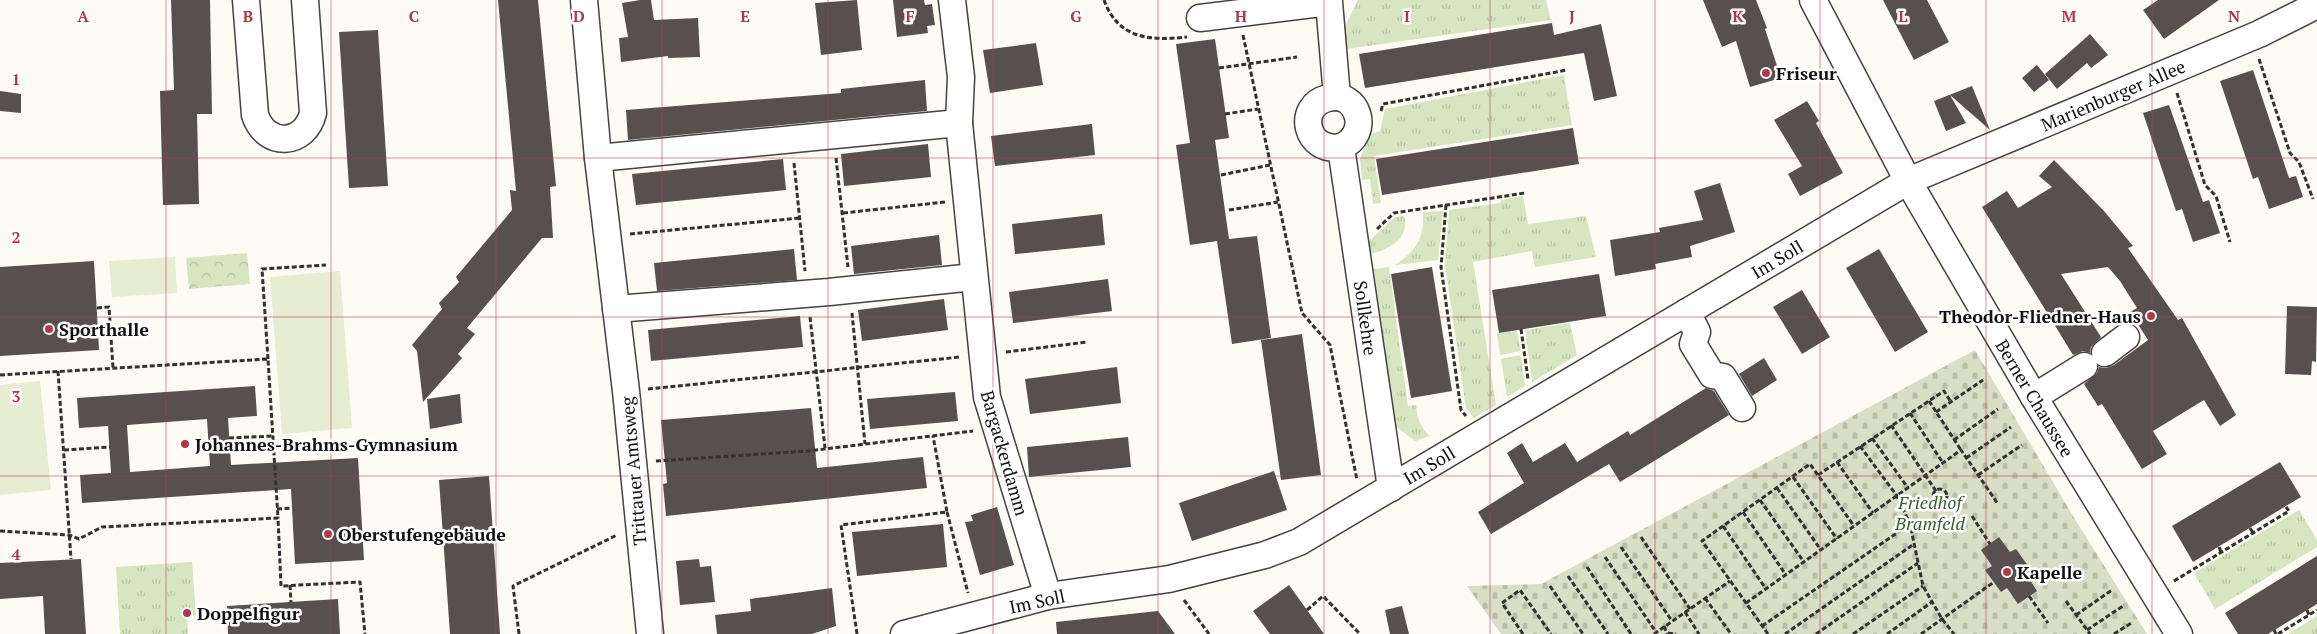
<svg xmlns="http://www.w3.org/2000/svg" width="2317" height="634" viewBox="0 0 2317 634" font-family="'PT Serif',serif">
<style>
.grass{fill:url(#grass-tufts)}
.cemetery{fill:url(#cemetery-stones)}
.park{fill:url(#park-crowns)}
.pitch{fill:#e6edd2}
.building{fill:#57504e;fill-rule:evenodd}
.lines{fill:none;stroke-linecap:round;stroke-linejoin:round}
.minor-casing{stroke:#434343;stroke-width:29}
.path{stroke:#323232;stroke-width:3;stroke-dasharray:5 2.5;stroke-linecap:butt}
.minor{stroke:#fff;stroke-width:26}
.grid{fill:none;stroke:#af394a;stroke-width:1;stroke-opacity:0.55}
.poi-dot{fill:#af394a;stroke:#fff;stroke-width:2}
.labels{text-anchor:middle;dominant-baseline:central;stroke-width:5;stroke-linejoin:round;paint-order:stroke}
.poi-label{font-size:18px;font-weight:bold;fill:#101010;stroke:#fff;text-anchor:start}
.street-label{font-size:18px;fill:#101010;stroke:#fff}
.park-label{font-size:18px;font-style:italic;fill:#396028;stroke:#fff}
.grid-label{font-size:16px;text-anchor:middle;font-weight:bold;fill:#af394a;stroke:#fff;stroke-width:5;stroke-linejoin:round;paint-order:stroke}
</style>
<defs>
<pattern id="grass-tufts" width="24" height="20" patternUnits="userSpaceOnUse" patternTransform="scale(1.25)"><rect width="24" height="20" fill="#d7e5c1"/><path d="M3 7l-1-3M5 7V3M7 7l1-3M15 17l-1-3M17 17v-4M19 17l1-3" fill="none" stroke="#b8c3a5"/></pattern>
<pattern id="cemetery-stones" width="16" height="16" patternUnits="userSpaceOnUse" patternTransform="scale(1.25)"><rect width="16" height="16" fill="#d9dec6"/><path d="M2 7V4a2 2 0 0 1 4 0v3zM10 15v-3a2 2 0 0 1 4 0v3z" fill="#b9bda9"/></pattern>
<pattern id="park-crowns" width="20" height="18" patternUnits="userSpaceOnUse" patternTransform="scale(1.25)"><rect width="20" height="18" fill="#d7e5c1"/><path d="M2 6a3 3 0 1 1 6 0M12 15a3 3 0 1 1 6 0" fill="none" stroke="#b8c3a5"/></pattern>
</defs>
<rect width="100%" height="100%" fill="#fefbf4"/>
<g class="grass">
<polygon points="1358,0 1546,0 1551,20 1346,49 1345,26"/>
<polygon points="1564,75 1572,125 1374,156 1381,203 1373,204 1370,179 1362,180 1360,159 1368,135 1380,131 1385,109"/>
<polygon points="1523,196 1528,224 1586,216 1596,257 1535,267 1532,251 1473,262 1496,405 1474,418 1466,408 1445,265 1449,210 1500,203 1501,200"/>
<path d="M1443,211L1438,260L1395,265C1417,250 1424,239 1423,212Z"/>
<path d="M1404,216C1411,238 1388,250 1370,254V240L1395,217Z"/>
<path d="M1389,267L1408,406L1416,405C1417,418 1421,428 1430,436L1415,441L1394,425L1374,269Z"/>
<polygon points="1570,323 1577,355 1532,382 1525,330"/>
<polygon points="1517,331 1521,351 1500,355 1497,334"/>
<polygon points="1521,355 1525,386 1507,397 1501,359"/>
<polygon points="2299,510 2317,540 2317,547 2215,609 2194,573"/>
<polygon points="192,562 196,615 187,616 188,634 120,634 116,567"/>
<polygon points="2317,616 2317,634 2288,634"/>
</g>
<polygon class="cemetery" points="1975,350 2076,521 2147,634 1501,634 1467,586 1541,584"/>
<polygon class="park" points="247,253 250,284 189,289 186,258"/>
<g class="pitch">
<polygon points="175,257 177,293 112,297 109,261"/>
<polygon points="340,271 352,428 282,434 270,277"/>
<polygon points="40,381 51,490 0,495 0,385"/>
</g>
<g class="building">
<polygon points="171,0 210,0 212,114 197,114 199,204 163,205 160,91 174,90"/>
<polygon points="498,0 538,0 556,186 550,187 553,238 542,238 467,328 475,334 458,354 462,358 423,402 417,351 412,345 442,309 439,303 459,282 456,277 512,210 510,190 516,191"/>
<polygon points="640,0 651,0 654,20 698,18 700,57 668,58 668,56 621,62 619,38 628,37 622,3"/>
<polygon points="857,0 862,50 821,55 815,3"/>
<polygon points="893,0 924,0 925,5 932,4 935,25 927,26 928,33 897,37"/>
<polygon points="1703,0 1756,0 1767,28 1765,29 1781,78 1750,87 1736,41 1722,47"/>
<polygon points="1883,0 1927,0 1949,42 1914,60"/>
<polygon points="2158,0 2219,0 2164,39 2143,10"/>
<polygon points="1552,23 1554,35 1601,24 1617,96 1594,101 1584,53 1365,88 1359,54"/>
<polygon points="378,30 388,186 349,188 339,32"/>
<polygon points="2090,34 2108,55 2091,68 2087,63 2057,89 2045,74"/>
<polygon points="1215,39 1229,138 1215,140 1229,239 1257,236 1271,338 1232,344 1217,241 1190,245 1176,145 1190,143 1176,44"/>
<polygon points="1036,43 1043,85 990,93 983,50"/>
<polygon points="2037,65 2049,80 2034,92 2022,78"/>
<polygon points="2253,70 2289,178 2296,176 2303,197 2269,209 2258,177 2253,179 2220,81"/>
<polygon points="925,80 927,111 628,140 626,110 841,93 841,89"/>
<polygon points="1972,86 1990,130 1950,95 1966,123 1946,131 1934,101"/>
<polygon points="0,91 21,94 21,113 0,111"/>
<polygon points="1807,101 1819,121 1816,123 1843,173 1800,196 1788,174 1802,166 1774,120"/>
<polygon points="2169,105 2203,202 2209,200 2220,233 2193,242 2182,209 2176,211 2143,113"/>
<polygon points="1092,124 1095,155 995,166 991,136"/>
<polygon points="1573,128 1579,164 1382,195 1376,159"/>
<polygon points="928,144 931,177 844,186 841,154"/>
<polygon points="783,159 786,190 636,205 632,174"/>
<polygon points="2054,160 2104,211 2133,246 2128,248 2178,320 2182,318 2236,415 2220,426 2204,400 2153,431 2167,454 2142,469 2102,404 2098,406 2084,384 2097,373 2099,367 2106,368 2114,365 2148,340 2130,312 2137,308 2120,281 2108,267 2061,274 2101,337 2091,347 2090,353 2083,351 2073,355 1982,207 2007,191 2018,208 2052,187 2039,176"/>
<polygon points="1720,183 1735,232 1690,246 1692,257 1655,264 1656,269 1615,276 1610,240 1660,232 1659,228 1703,220 1694,191"/>
<polygon points="1102,214 1105,245 1015,254 1012,224"/>
<polygon points="939,235 942,265 854,274 851,246"/>
<polygon points="794,249 797,280 657,291 654,263"/>
<polygon points="1879,249 1928,332 1895,352 1846,268"/>
<polygon points="94,261 99,350 0,356 0,267"/>
<polygon points="1432,267 1452,391 1411,398 1391,274"/>
<polygon points="1599,274 1606,316 1499,333 1492,290"/>
<polygon points="1108,279 1112,311 1013,323 1009,292"/>
<polygon points="1802,290 1830,337 1802,354 1773,307"/>
<polygon points="944,299 948,330 862,341 858,310"/>
<polygon points="2287,306 2317,307 2316,362 2312,361 2311,375 2285,374"/>
<polygon points="800,316 803,347 651,361 648,330"/>
<polygon points="1302,334 1321,475 1281,480 1261,340"/>
<polygon points="1764,358 1777,380 1752,396 1739,374"/>
<polygon points="1117,367 1121,403 1030,414 1025,379"/>
<path d="M255,386L257,416L228,418L231,465L358,458L364,560L295,564L291,489L82,503L80,475L111,473L108,426L79,428L77,398ZM207,419L210,466L130,472L127,425Z"/>
<polygon points="1706,388 1714,391 1729,415 1620,482 1609,464 1491,534 1478,512 1524,483 1507,453 1522,443 1533,462 1565,443 1577,462 1628,431 1630,435"/>
<polygon points="955,392 958,421 870,429 867,399"/>
<polygon points="460,394 462,423 430,429 427,399"/>
<polygon points="811,408 817,468 923,457 927,488 666,516 663,484 667,483 661,420"/>
<polygon points="1128,437 1131,467 1029,477 1027,447"/>
<polygon points="2280,462 2301,497 2193,562 2172,526"/>
<polygon points="1274,471 1287,510 1192,541 1179,503"/>
<polygon points="489,476 500,634 450,634 439,480"/>
<polygon points="997,507 1014,565 980,575 965,522 973,521 971,515"/>
<polygon points="943,524 947,567 857,576 852,532"/>
<polygon points="1999,537 2010,552 2016,549 2031,570 2026,574 2037,591 2018,604 2007,588 2001,592 1985,570 1992,566 1981,550"/>
<polygon points="2317,556 2317,604 2268,634 2238,634 2225,613"/>
<polygon points="81,559 86,634 45,634 43,596 0,599 0,563"/>
<polygon points="699,559 700,567 711,566 715,602 680,605 676,561"/>
<polygon points="1289,585 1307,610 1324,634 1270,634 1253,611"/>
<polygon points="832,588 836,626 812,634 717,634 715,615 751,611 750,599"/>
<polygon points="338,599 340,634 228,634 227,606"/>
<polygon points="1402,606 1409,634 1390,634 1385,610"/>
<polygon points="1158,611 1175,634 1057,634 1056,622"/>
</g>
<g class="lines">
<g class="minor-casing">
<g id="minor">
<path d="M246,0L255,115C266,148 305,146 313,113L305,0"/>
<polyline points="584,0 598,158 626,391 650,634"/>
<polyline points="952,0 961,77 959,123 987,397 1048,596"/>
<polyline points="1813,0 1908,181 2034,397 2179,634"/>
<polyline points="1200,18 1329,2 1337,97"/>
<path d="M1341,147C1306,154 1295,106 1328,98C1358,90 1372,134 1341,147L1391,488"/>
<polyline points="598,158 959,123"/>
<polyline points="616,309 829,292 974,277"/>
<polyline points="1687,312 1697,332 1693,344 1712,375 1723,377 1742,408"/>
<polyline points="2105,353 2126,337"/>
<polyline points="2034,397 2084,366"/>
<polyline points="904,634 1048,596 1169,579 1265,555 1299,542 1908,181 2259,34 2317,5"/>
</g>
</g>
<g class="path">
<path d="M1104,0C1118,39 1150,41 1187,37"/>
<polyline points="1243,35 1302,313 1330,345 1357,480"/>
<polyline points="2259,59 2290,153 2299,162 2313,199"/>
<polyline points="1219,68 1297,57"/>
<polyline points="2177,93 2205,185 2216,196 2230,242"/>
<polyline points="1381,111 1383,104 1567,70"/>
<polyline points="1225,114 1258,109"/>
<polyline points="836,158 848,267"/>
<polyline points="794,163 805,271"/>
<polyline points="1221,175 1270,165"/>
<polyline points="1446,205 1441,267 1461,410 1466,416"/>
<polyline points="1229,210 1278,202"/>
<polyline points="843,213 945,202"/>
<polyline points="1377,229 1394,213 1525,193"/>
<polyline points="630,234 800,218"/>
<polyline points="97,308 109,307 113,368"/>
<polyline points="852,313 865,444"/>
<polyline points="810,317 825,448"/>
<polyline points="1521,329 1528,379"/>
<polyline points="1006,352 1087,342"/>
<polyline points="268,359 262,269 326,265"/>
<polyline points="58,371 71,559"/>
<polyline points="0,375 268,359 278,518"/>
<polyline points="648,389 960,357"/>
<polyline points="1929,401 1961,450"/>
<polyline points="1936,412 1983,380"/>
<polyline points="1910,413 1943,463"/>
<polyline points="1891,425 1936,491"/>
<polyline points="229,438 273,436"/>
<polyline points="1872,438 1908,488"/>
<polyline points="1954,440 1998,409"/>
<polyline points="1860,446 1897,496 1910,524 1923,586 1942,619 1954,634"/>
<polyline points="64,450 110,447"/>
<polyline points="1966,458 2011,427"/>
<polyline points="656,461 808,451 973,431"/>
<polyline points="1837,462 1873,513"/>
<polyline points="1818,475 1944,391 1951,402"/>
<polyline points="1978,475 2022,445"/>
<polyline points="1793,477 1837,539"/>
<polyline points="1777,488 1821,550"/>
<circle cx="1940" cy="496" r="7"/>
<polyline points="1760,500 1804,562"/>
<polyline points="277,509 292,508"/>
<polyline points="947,512 968,593"/>
<polyline points="1743,512 1786,575"/>
<polyline points="1972,516 1990,544"/>
<polyline points="1723,526 1766,589"/>
<polyline points="2250,528 2253,533"/>
<polyline points="0,531 69,535 79,539 102,527 278,518 281,586 360,582 365,634"/>
<polyline points="1641,537 1690,609"/>
<polyline points="1621,547 1672,621"/>
<polyline points="2219,547 2221,552"/>
<polyline points="1605,557 1656,632"/>
<polyline points="1587,567 1631,634"/>
<polyline points="1568,576 1608,634"/>
<polyline points="2174,581 2289,511 2286,507"/>
<polyline points="290,585 291,602"/>
<polyline points="1550,586 1583,634"/>
<polyline points="2029,596 2048,623"/>
<polyline points="1705,598 1731,634"/>
<polyline points="1184,600 1209,634"/>
<polyline points="2066,601 2090,634"/>
<polyline points="1746,603 1961,450 1998,504"/>
<polyline points="1307,610 1323,596 1360,634"/>
<polyline points="2307,610 2309,615"/>
<polyline points="1685,612 1699,634"/>
<polyline points="2076,615 2112,590"/>
<polyline points="1664,626 1667,634"/>
<polyline points="1762,626 1910,524"/>
<polyline points="2087,630 2123,606"/>
<polyline points="2274,630 2276,634"/>
<polyline points="1668,633 1676,634"/>
<polyline points="519,634 513,586 617,535"/>
<polyline points="857,634 841,525 947,512 933,436"/>
<polyline points="1523,634 1502,603 1520,590 1551,634"/>
<polyline points="1654,634 1730,581"/>
<polyline points="1768,634 1702,541 1810,464 1854,526"/>
<polyline points="1785,634 1914,544"/>
<polyline points="1816,634 1918,563"/>
<polyline points="1853,634 1923,586"/>
<polyline points="1887,634 1932,602"/>
<polyline points="1921,634 1994,582"/>
<polyline points="2114,634 2133,622"/>
<polyline points="2278,634 2317,610"/>
</g>
<use href="#minor" class="minor"/>
</g>
<path class="grid" d="M166,0V634M331,0V634M496,0V634M662,0V634M828,0V634M993,0V634M1158,0V634M1324,0V634M1490,0V634M1655,0V634M1820,0V634M1986,0V634M2152,0V634M0,158H2317M0,317H2317M0,476H2317"/>
<g class="poi-dot">
<circle cx="1766" cy="73" r="5"/>
<circle cx="2151" cy="316" r="5"/>
<circle cx="49" cy="329" r="5"/>
<circle cx="185" cy="444" r="5"/>
<circle cx="328" cy="534" r="5"/>
<circle cx="2007" cy="572" r="5"/>
<circle cx="187" cy="613" r="5"/>
</g>
<g class="labels">
<g class="poi-label">
<text x="1776" y="73">Friseur</text>
<text x="2141" y="316" text-anchor="end">Theodor-Fliedner-Haus</text>
<text x="59" y="329">Sporthalle</text>
<text x="195" y="444">Johannes-Brahms-Gymnasium</text>
<text x="338" y="534">Oberstufengebäude</text>
<text x="2017" y="572">Kapelle</text>
<text x="197" y="613">Doppelfigur</text>
</g>
<g class="street-label">
<text transform="translate(2113 95) rotate(-23)">Marienburger Allee</text>
<text transform="translate(1777 259) rotate(-31)">Im Soll</text>
<text transform="translate(1366 318) rotate(82)">Sollkehre</text>
<text transform="translate(2035 398) rotate(59)">Berner Chaussee</text>
<text transform="translate(1005 453) rotate(74)">Bargackerdamm</text>
<text transform="translate(1429 465) rotate(-31)">Im Soll</text>
<text transform="translate(633 471) rotate(-95)">Trittauer Amtsweg</text>
<text transform="translate(1037 601) rotate(-12)">Im Soll</text>
</g>
<g class="park-label">
<text x="1930" y="502">Friedhof<tspan x="1930" dy="21">Bramfeld</tspan></text>
</g>
</g>
<g class="grid-label">
<text x="83" y="22">A</text>
<text x="248" y="22">B</text>
<text x="414" y="22">C</text>
<text x="579" y="22">D</text>
<text x="745" y="22">E</text>
<text x="910" y="22">F</text>
<text x="1076" y="22">G</text>
<text x="1241" y="22">H</text>
<text x="1407" y="22">I</text>
<text x="1572" y="22">J</text>
<text x="1738" y="22">K</text>
<text x="1903" y="22">L</text>
<text x="2069" y="22">M</text>
<text x="2234" y="22">N</text>
<text x="16" y="85">1</text>
<text x="16" y="243">2</text>
<text x="16" y="402">3</text>
<text x="16" y="560">4</text>
</g>
</svg>
